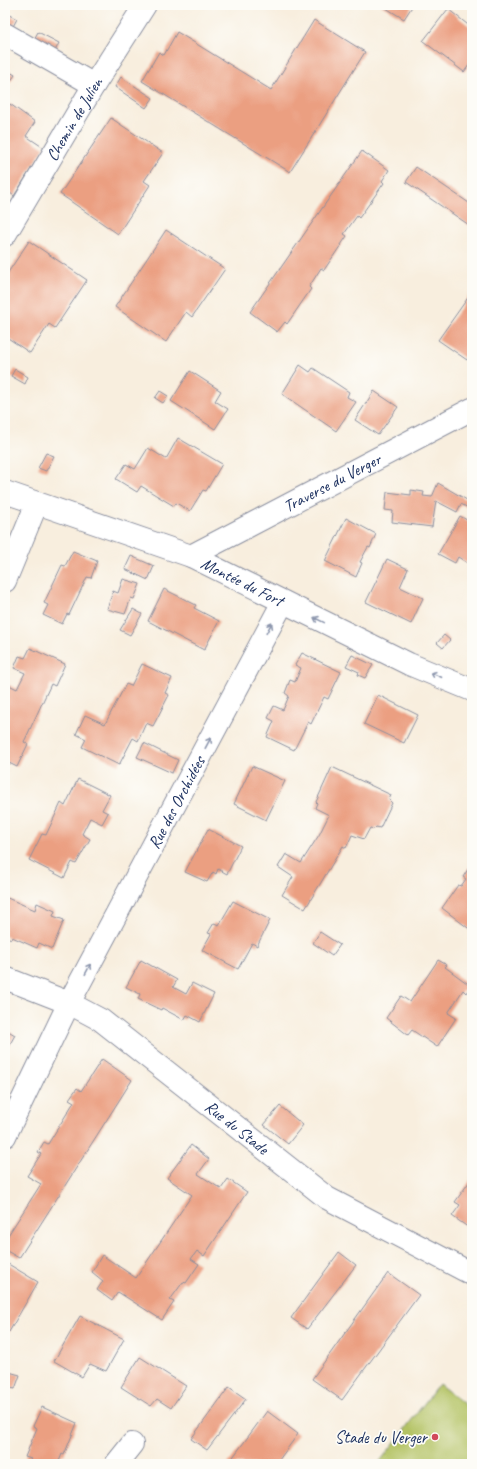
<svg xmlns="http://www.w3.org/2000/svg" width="477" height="1469" viewBox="0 0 477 1469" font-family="Caveat,sans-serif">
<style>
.green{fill:#b3c264;stroke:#677861}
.building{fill:#eb9f81}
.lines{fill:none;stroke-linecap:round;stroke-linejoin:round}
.minor-casing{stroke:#8a8e9e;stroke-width:24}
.tertiary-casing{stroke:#8a8e9e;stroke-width:24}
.minor{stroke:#fff;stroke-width:22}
.tertiary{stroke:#fff;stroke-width:22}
.oneway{stroke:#8d97ae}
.poi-dot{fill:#d1495b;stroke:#fdfcf7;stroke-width:1.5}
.labels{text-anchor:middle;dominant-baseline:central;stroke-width:3.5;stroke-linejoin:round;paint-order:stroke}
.street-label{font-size:17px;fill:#1b2f5e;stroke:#fdfcf7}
.poi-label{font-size:17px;fill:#1b2f5e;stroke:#fdfcf7;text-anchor:end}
</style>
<rect width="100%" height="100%" fill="#fdfcf7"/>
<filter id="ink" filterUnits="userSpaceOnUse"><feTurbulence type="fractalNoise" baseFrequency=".025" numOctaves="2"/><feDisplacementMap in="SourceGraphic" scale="8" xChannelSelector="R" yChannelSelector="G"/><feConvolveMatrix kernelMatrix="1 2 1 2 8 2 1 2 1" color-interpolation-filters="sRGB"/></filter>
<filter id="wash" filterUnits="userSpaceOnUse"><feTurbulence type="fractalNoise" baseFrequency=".012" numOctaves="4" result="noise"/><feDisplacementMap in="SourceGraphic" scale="16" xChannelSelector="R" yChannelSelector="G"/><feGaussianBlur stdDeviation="0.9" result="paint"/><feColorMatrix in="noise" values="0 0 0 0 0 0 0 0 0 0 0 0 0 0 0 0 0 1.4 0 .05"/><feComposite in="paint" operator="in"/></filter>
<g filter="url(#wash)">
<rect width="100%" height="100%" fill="#f8eede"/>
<polygon class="green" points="439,1384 472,1410 472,1464 378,1464"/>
<g id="blocks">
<g class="building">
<polygon points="381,5 413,5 404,19"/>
<polygon points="448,9 472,28 472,61 464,72 423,41"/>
<polygon points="5,13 17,19 9,34 5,32"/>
<polygon points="314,20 365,52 290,172 142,81 159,52 164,55 177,32 271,90"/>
<polygon points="38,32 59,43 54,53 33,41"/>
<polygon points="5,69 15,75 5,89"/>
<polygon points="121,77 153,98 146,108 115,87"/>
<polygon points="10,104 35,122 26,136 44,148 14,196 5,189 5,130 8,125 5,123 5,113"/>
<polygon points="111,118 163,153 144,181 150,185 118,234 60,194"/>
<polygon points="362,151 389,170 382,181 384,183 359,218 357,216 344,234 347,236 324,270 321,268 309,287 311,289 287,324 285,322 277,332 250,312"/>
<polygon points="416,167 472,205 472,227 406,182"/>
<polygon points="166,230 225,269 192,317 186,312 166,342 115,307"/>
<polygon points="29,241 87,280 55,328 49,324 30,353 5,336 5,277"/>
<polygon points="472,292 472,353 467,360 438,340"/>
<polygon points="300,365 310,372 313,368 349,392 347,397 356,402 336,431 282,394"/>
<polygon points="15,369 28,377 25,384 11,376"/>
<polygon points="190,371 221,391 215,401 228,409 215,429 171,401"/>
<polygon points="160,391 168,396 163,403 155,398"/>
<polygon points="374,391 398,407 378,435 355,420"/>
<polygon points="178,438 222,464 206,491 203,490 190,511 176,503 174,506 141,486 137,492 116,479 126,464 135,469 148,448 166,459"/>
<polygon points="46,453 54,456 46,471 38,468"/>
<polygon points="438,483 472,503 472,510 461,504 457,512 436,501 432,527 392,522 393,511 385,510 387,492 411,495 411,490 424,492 423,496 432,497"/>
<polygon points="460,516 472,523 472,566 458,557 455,563 438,554"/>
<polygon points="346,518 376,534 370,548 368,547 360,562 362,563 356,577 325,561"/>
<polygon points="73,551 97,561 91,578 87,577 69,615 67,614 62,624 43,615 48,605 44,603 62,565 65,566"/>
<polygon points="131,556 154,566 148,580 125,569"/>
<polygon points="387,559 408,569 400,587 423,598 411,624 366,602"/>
<polygon points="123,579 140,584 134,599 131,598 125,614 107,609 113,591 118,593"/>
<polygon points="164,589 196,605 194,608 219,621 204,650 148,621"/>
<polygon points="133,609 142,614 130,635 120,630"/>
<polygon points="444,635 450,640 443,648 437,643"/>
<polygon points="30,648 65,664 55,686 51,684 24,742 28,744 17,767 5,761 5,717 7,714 5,713 5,694 9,685 17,689 25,673 14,668 19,656 25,658"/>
<polygon points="302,653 341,672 328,699 324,697 311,724 308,722 294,750 267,737 274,721 268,718 274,706 283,710 289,696 285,693 290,680 295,682 301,668 295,665"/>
<polygon points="352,655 373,665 365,678 358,675 359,672 346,666"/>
<polygon points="142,664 172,678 165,693 169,695 153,726 146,723 138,741 133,738 119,765 82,747 86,739 76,734 85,715 105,724 126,684 131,686"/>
<polygon points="378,695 418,715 404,743 364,724"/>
<polygon points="144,743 178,760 172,773 137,757"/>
<polygon points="252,766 285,781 266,820 234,804"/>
<polygon points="332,767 391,795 389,800 392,803 380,828 376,827 374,829 370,828 364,839 352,835 346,848 343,846 305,909 282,895 293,877 278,867 286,854 301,863 319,835 329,815 315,808 317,803 316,802"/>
<polygon points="78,779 110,795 102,810 108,813 102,824 90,818 82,834 90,839 76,864 72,862 64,878 29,860 42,834 46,835 61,803 65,806"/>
<polygon points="208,829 241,846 227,874 218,869 216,874 213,872 207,882 185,872"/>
<polygon points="472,863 472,931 442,908 458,885 461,886 466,879 463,877"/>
<polygon points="5,897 35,910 37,903 55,911 53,916 64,920 52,949 39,943 37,948 12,937 11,939 5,936"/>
<polygon points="233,901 270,920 257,946 252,943 238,969 202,950 211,934 208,933 214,923 219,925"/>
<polygon points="320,932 340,945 332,956 313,943"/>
<polygon points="141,960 177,980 173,987 186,994 192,983 214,994 200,1022 187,1015 184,1020 162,1008 161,1010 138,999 140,994 126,987"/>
<polygon points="438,960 447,965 445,967 471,986 466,993 463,990 448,1013 456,1018 437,1047 412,1030 408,1035 386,1018 401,996 410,1002"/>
<polygon points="5,1029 15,1035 5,1053"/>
<polygon points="102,1059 132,1080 19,1258 5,1250 5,1240 41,1184 27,1176 41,1154 38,1152 44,1142 48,1144 74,1102 69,1099 77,1088 81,1091"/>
<polygon points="280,1106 303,1125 288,1144 264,1125"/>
<polygon points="191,1145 209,1159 198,1174 221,1189 228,1179 247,1192 204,1256 197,1251 191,1259 199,1264 186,1283 183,1282 170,1300 174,1302 162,1320 118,1292 112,1301 97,1290 103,1281 92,1272 102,1255 136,1278 192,1195 167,1178"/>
<polygon points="472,1178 472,1230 452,1216 460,1205 455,1202"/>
<polygon points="339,1252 356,1265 307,1329 291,1318"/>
<polygon points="5,1262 38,1282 9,1332 5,1329"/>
<polygon points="388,1273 419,1295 342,1400 312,1379"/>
<polygon points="80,1316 124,1339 106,1371 90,1364 82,1377 54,1361"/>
<polygon points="140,1357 186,1386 171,1408 157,1399 151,1406 121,1387"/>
<polygon points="5,1371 20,1375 15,1389 7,1387 6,1392"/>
<polygon points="229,1387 246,1399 207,1450 191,1439"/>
<polygon points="42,1407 77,1423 64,1455 62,1454 58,1464 29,1464 31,1459 25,1457 37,1428 33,1426"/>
<polygon points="267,1411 298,1434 276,1464 228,1464"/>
</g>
</g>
</g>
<g filter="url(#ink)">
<use href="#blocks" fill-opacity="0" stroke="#8a8e9e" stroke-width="1"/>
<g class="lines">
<g class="minor-casing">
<g id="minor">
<polyline points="5,34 94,85"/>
<path id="s1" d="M5,235L94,85L145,5"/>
<path id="s2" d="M5,1136L69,1003L283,602"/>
<polyline points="116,1464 132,1444"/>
</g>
</g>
<g class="tertiary-casing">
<g id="tertiary">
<path id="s3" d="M5,492L191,556L409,664L472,690"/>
<path id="s4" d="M191,556L472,409"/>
<polyline points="5,581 37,503"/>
<path id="s5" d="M5,978L69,1003L101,1020L327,1198L472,1274"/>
</g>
</g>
<use href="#minor" class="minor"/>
<use href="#tertiary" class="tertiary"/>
</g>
<defs><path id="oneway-shaft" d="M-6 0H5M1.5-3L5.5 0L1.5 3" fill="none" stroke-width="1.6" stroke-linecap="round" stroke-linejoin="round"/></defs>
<g class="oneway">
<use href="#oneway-shaft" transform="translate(319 620) rotate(-154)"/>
<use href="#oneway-shaft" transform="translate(269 628) rotate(-62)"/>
<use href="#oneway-shaft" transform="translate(436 675) rotate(-157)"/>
<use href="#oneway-shaft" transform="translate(208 743) rotate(-62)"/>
<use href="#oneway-shaft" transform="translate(88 969) rotate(-62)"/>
</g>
</g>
<circle class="poi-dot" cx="435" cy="1437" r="4"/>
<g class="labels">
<g class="street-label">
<text stroke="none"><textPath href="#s1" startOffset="135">Chemin de Julien</textPath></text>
<text stroke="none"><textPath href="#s4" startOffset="159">Traverse du Verger</textPath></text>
<text stroke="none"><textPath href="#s3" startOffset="254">Montée du Fort</textPath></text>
<text stroke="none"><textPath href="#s2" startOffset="375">Rue des Orchidées</textPath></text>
<text stroke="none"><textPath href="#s5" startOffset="278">Rue du Stade</textPath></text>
</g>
<g class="poi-label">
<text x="427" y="1437">Stade du Verger</text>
</g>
</g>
<rect width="477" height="1469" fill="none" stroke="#fdfcf7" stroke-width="20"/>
</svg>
